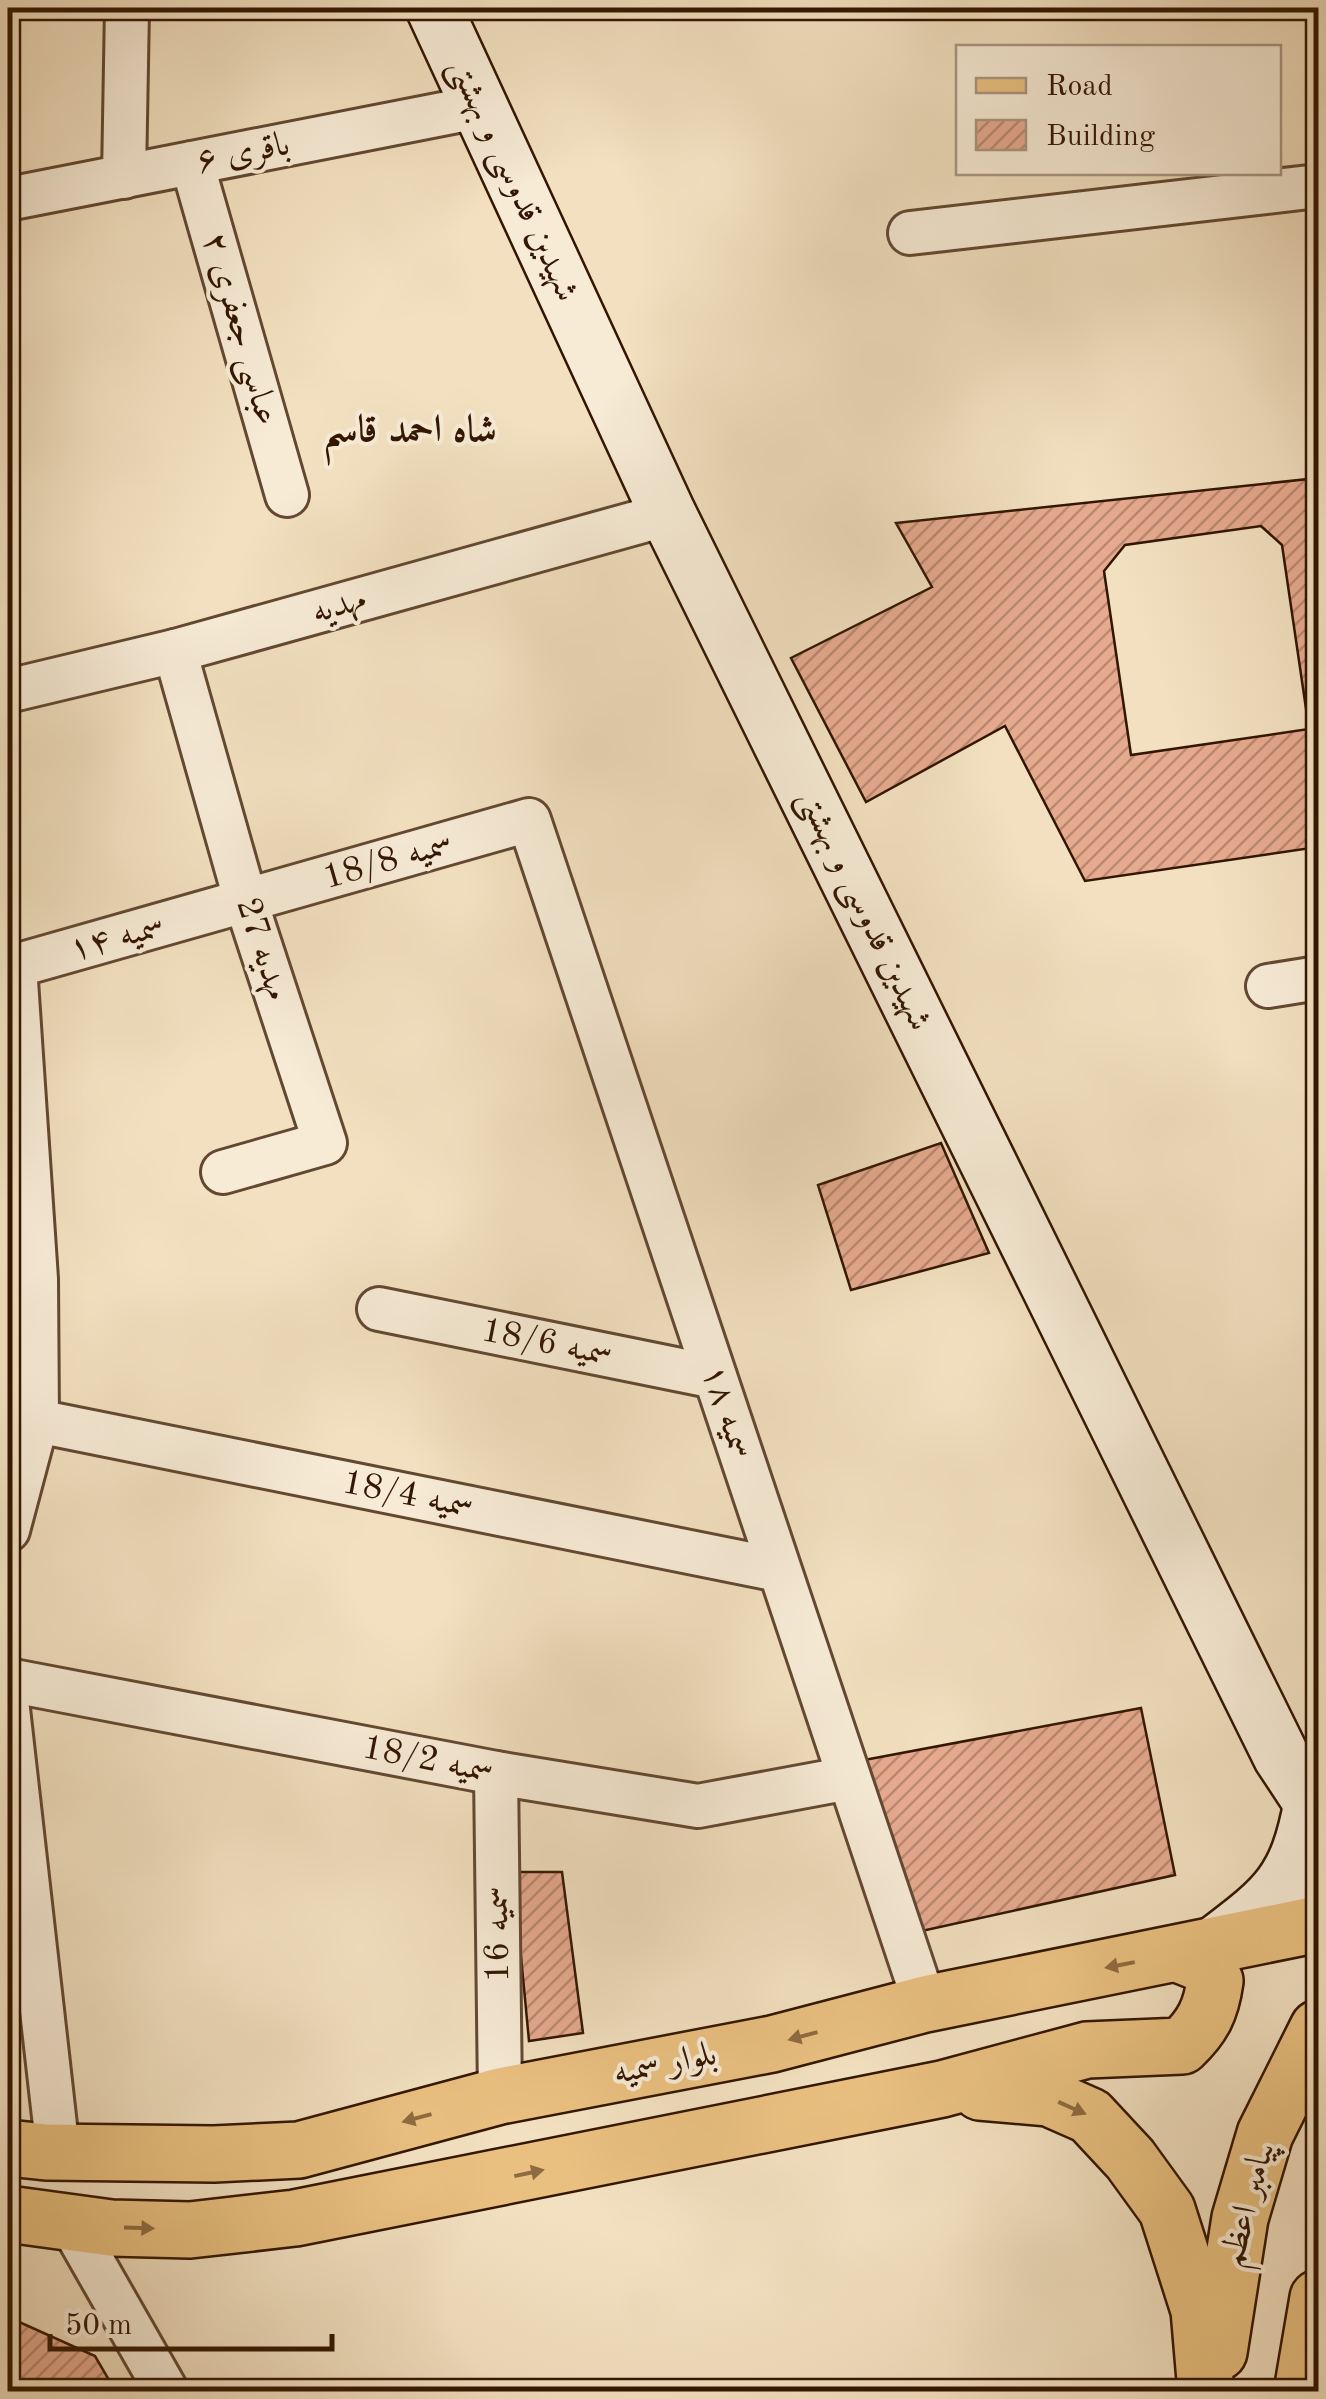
<svg xmlns="http://www.w3.org/2000/svg" width="1326" height="2399" viewBox="0 0 1326 2399" font-family="'Old Standard TT',Amiri,serif">
<style>
.building{fill:url(#building-hatch);stroke:#331601;stroke-width:2.5;fill-rule:evenodd}
.lines{fill:none;stroke-linecap:round;stroke-linejoin:round}
.street-casing{stroke:#634831;stroke-width:48}
.secondary-casing{stroke:#331601;stroke-width:60}
.primary-casing{stroke:#331601;stroke-width:60}
.street{stroke:#f7ebd6;stroke-width:42}
.secondary{stroke:#f7ebd6;stroke-width:55}
.primary{stroke:#e9c080;stroke-width:55}
.oneway{fill:#8e6b40}
.labels{text-anchor:middle;dominant-baseline:central;stroke-width:8;stroke-linejoin:round;paint-order:stroke}
.street-label{font-size:35px;fill:#331601;stroke:#f7ebd6}
.neighbourhood-label{font-size:38px;font-weight:bold;fill:#331601;stroke:#f7ebd6}
</style>
<defs>
<pattern id="building-hatch" width="6" height="6" patternUnits="userSpaceOnUse" patternTransform="scale(2.5)"><rect width="6" height="6" fill="#e6aa8f"/><path d="M-1 1l2-2M0 6l6-6M5 7l2-2" fill="none" stroke="#bb8972"/></pattern>
</defs>
<rect width="100%" height="100%" fill="#f2e0c0"/>
<filter id="stains"><feTurbulence type="fractalNoise" baseFrequency=".002" numOctaves="4"/><feColorMatrix values="0 0 0 0 .2 0 0 0 0 .09 0 0 0 0 .02 0 0 0 .5 -.17"/></filter>
<radialGradient id="worn" r=".72"><stop offset=".6" stop-color="#630" stop-opacity="0"/><stop offset="1" stop-color="#630" stop-opacity=".3"/></radialGradient>
<g class="building">
<path d="M1318,478V847L1085,881L1005,726L866,802L791,658L932,587L896,523ZM1261,526L1282,545L1309,729L1131,755L1104,571L1125,545Z"/>
<polygon points="941,1143 989,1253 851,1290 818,1185"/>
<polygon points="1141,1708 1175,1875 908,1934 859,1761"/>
<polygon points="513,1872 562,1872 583,2033 529,2041"/>
<polygon points="8,2317 95,2356 116,2392 8,2392"/>
</g>
<g class="lines">
<g class="street-casing">
<g id="street">
<polyline points="192,163 287,495"/>
<polyline points="124,177 127,8"/>
<polyline points="8,199 478,107"/>
<polyline points="910,233 1318,186"/>
<polyline points="175,651 246,902 325,1143 223,1172"/>
<polyline points="8,691 175,651 668,514"/>
<polyline points="1268,986 1318,978"/>
<polyline points="379,1309 715,1377"/>
<polyline points="37,1421 779,1570"/>
<polyline points="8,1530 37,1421 36,1279 15,966 529,820 925,2004"/>
<polyline points="8,1680 496,1773 698,1806 849,1778"/>
<polyline points="8,1709 58,2152"/>
<polyline points="496,1773 500,2096"/>
<polyline points="70,2222 167,2392"/>
</g>
</g>
<g class="secondary-casing">
<g id="secondary">
<polyline points="434,8 668,514 1281,1756 1312,1803"/>
<path d="M1213,1946C1276,1898 1297,1884 1312,1803"/>
</g>
</g>
<g class="primary-casing">
<g id="primary">
<polyline points="980,2092 1049,2098 1090,2116 1130,2159 1167,2210 1199,2310 1206,2392"/>
<polyline points="8,2148 46,2152 214,2154 299,2150 500,2096 772,2044 925,2004 1318,1924"/>
<path d="M8,2214L111,2228L190,2230L295,2218L942,2089L1087,2050L1182,2046C1203,2026 1211,2010 1215,1981L1203,1964L1178,1954"/>
<polyline points="1219,2352 1240,2218 1265,2134 1318,2028"/>
<polyline points="1302,2392 1318,2298"/>
</g>
</g>
<use href="#street" class="street"/>
<use href="#secondary" class="secondary"/>
<use href="#primary" class="primary"/>
</g>
<defs><path id="oneway-solid" d="M-6-.8H1V-3.2L6.5 0L1 3.2V.8H-6Z" transform="scale(2.5)"/></defs>
<g class="oneway">
<use href="#oneway-solid" transform="translate(1120 1965) rotate(169)"/>
<use href="#oneway-solid" transform="translate(803 2036) rotate(165)"/>
<use href="#oneway-solid" transform="translate(1072 2108) rotate(24)"/>
<use href="#oneway-solid" transform="translate(417 2118) rotate(165)"/>
<use href="#oneway-solid" transform="translate(529 2173) rotate(-12)"/>
<use href="#oneway-solid" transform="translate(139 2228) rotate(2)"/>
</g>
<g class="labels">
<g class="street-label">
<text transform="translate(243 153) rotate(-11)">۶ باقری</text>
<text transform="translate(513 180) rotate(65)">شهیدین قدوسی و بهشتی</text>
<text transform="translate(240 329) rotate(74)">عباسی جعفری ۲</text>
<text transform="translate(339 606) rotate(-16)">مهدیه</text>
<text transform="translate(388 861) rotate(-16)">سمیه 18/8</text>
<text transform="translate(864 910) rotate(64)">شهیدین قدوسی و بهشتی</text>
<text transform="translate(117 938) rotate(-15)">سمیه ۱۴</text>
<text transform="translate(262 949) rotate(72)">مهدیه 27</text>
<text transform="translate(547 1343) rotate(11)">سمیه 18/6</text>
<text transform="translate(727 1412) rotate(72)">سمیه ۱۸</text>
<text transform="translate(408 1495) rotate(11)">سمیه 18/4</text>
<text transform="translate(428 1760) rotate(11)">سمیه 18/2</text>
<text transform="translate(498 1934) rotate(-91)">سمیه 16</text>
<text transform="translate(665 2064) rotate(-11)">بلوار سمیه</text>
<text transform="translate(1248 2204) rotate(-75)">پیامبر اعظم</text>
</g>
<g class="neighbourhood-label">
<text x="410" y="431">شاه احمد قاسم</text>
</g>
</g>
<rect width="1326" height="2399" fill="none" stroke="#f2e0c0" stroke-width="40"/>
<rect x="10" y="10" width="1306" height="2379" fill="none" stroke="#331601" stroke-width="5"/>
<rect x="20" y="20" width="1286" height="2359" fill="none" stroke="#331601" stroke-width="2.5"/>
<rect x="956" y="45" width="325" height="130" fill="#f7ebd6" stroke="#a99681" stroke-width="2.5"/>
<rect x="976" y="78" width="50" height="15" fill="#e9c080" stroke="#a99681" stroke-width="2.5"/>
<text x="1046" y="95" font-size="30" fill="#331601">Road</text>
<rect x="976" y="120" width="50" height="30" fill="url(#building-hatch)" stroke="#a99681" stroke-width="2.5"/>
<text x="1046" y="145" font-size="30" fill="#331601">Building</text>
<path d="M50 2334v15h282v-15" fill="none" stroke="#331601" stroke-width="5"/>
<text x="65" y="2334" font-size="30" fill="#331601" stroke="#f7ebd6" stroke-width="8" paint-order="stroke">50 m</text>
<rect width="100%" height="100%" filter="url(#stains)"/>
<rect width="100%" height="100%" fill="url(#worn)"/>
</svg>
